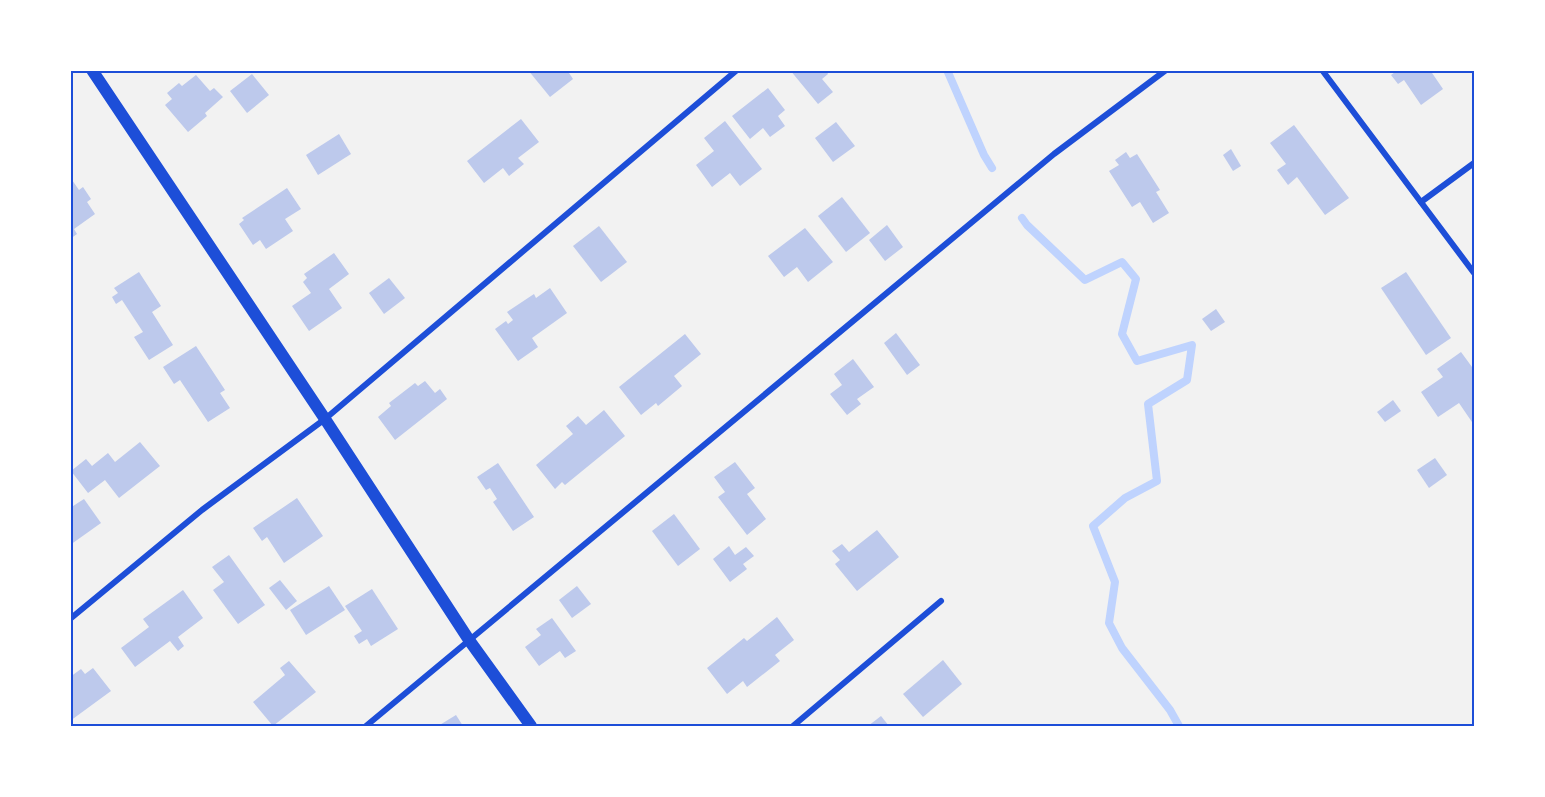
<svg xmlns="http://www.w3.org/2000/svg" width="1545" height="797" viewBox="0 0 1545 797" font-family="Commissioner,sans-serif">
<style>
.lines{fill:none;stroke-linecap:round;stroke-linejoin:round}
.stream{stroke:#bfd3fe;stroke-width:8}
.building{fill:#bdc9ec}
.minor{stroke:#1d4ed8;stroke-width:6}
.secondary{stroke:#1d4ed8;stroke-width:12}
.neatline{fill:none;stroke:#1d4ed8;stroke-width:2}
</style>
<rect width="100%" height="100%" fill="#f2f2f2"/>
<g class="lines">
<g class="stream">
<polyline points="947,70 984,155 992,168"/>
<polyline points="1022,218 1027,225 1085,280 1122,262 1136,279 1122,334 1137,361 1192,345 1187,380 1148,404 1157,481 1125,498 1093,526 1115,582 1109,623 1122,648 1170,710 1179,726"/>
</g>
</g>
<g class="building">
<polygon points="528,70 567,70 573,79 550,97"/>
<polygon points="790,70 826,70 828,74 822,79 833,92 818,104"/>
<polygon points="1398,70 1430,70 1443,89 1421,105 1404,80 1398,84 1391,75"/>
<polygon points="252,74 269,95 247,113 230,91"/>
<polygon points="196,75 210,91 214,88 223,97 205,113 207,116 188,132 165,105 172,99 167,93 179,83 182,86"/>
<polygon points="768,88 785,110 778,116 785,126 770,137 763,128 750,139 732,116"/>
<polygon points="521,119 539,142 518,158 524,164 509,176 503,168 484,183 467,161"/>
<polygon points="725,121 762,169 740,186 730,173 712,187 696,165 714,151 704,138"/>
<polygon points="836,122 855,146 833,162 815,138"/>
<polygon points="1294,125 1349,198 1325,215 1297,177 1288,185 1277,170 1286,164 1270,143"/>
<polygon points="339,134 351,154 318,175 306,155"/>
<polygon points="1231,149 1241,166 1233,171 1223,155"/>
<polygon points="1126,152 1130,158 1137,154 1160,190 1156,192 1169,213 1153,223 1140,202 1132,207 1109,171 1119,165 1115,160"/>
<polygon points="70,177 79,190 83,187 91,199 87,202 95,214 74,229 77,234 70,239"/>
<polygon points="287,188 301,209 285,219 293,231 266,249 260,240 253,245 239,224 244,220 242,218"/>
<polygon points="842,197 870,233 846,252 818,216"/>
<polygon points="887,225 903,247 885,261 869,240"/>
<polygon points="599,226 627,262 601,282 573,246"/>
<polygon points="805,228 833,262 808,282 797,267 784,277 768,256"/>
<polygon points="334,253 349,274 329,289 342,308 309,331 292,306 311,293 303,282 307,278 304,274"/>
<polygon points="139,272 161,306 152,312 173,345 149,360 134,337 143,332 122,300 116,304 112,297 118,293 114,288"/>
<polygon points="1406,272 1451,338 1426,355 1381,288"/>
<polygon points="389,278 405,298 384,314 369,293"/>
<polygon points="550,288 567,313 532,338 538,347 518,361 495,329 506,321 508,324 513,320 507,312 534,294 536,298"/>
<polygon points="1216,309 1225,322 1211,331 1202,319"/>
<polygon points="896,333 920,365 907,375 884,343"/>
<polygon points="685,334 701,354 674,376 682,386 658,406 656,403 641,415 619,387"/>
<polygon points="196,346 225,390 220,393 230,408 208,422 180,380 174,384 163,367"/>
<polygon points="1461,352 1472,367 1474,366 1474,425 1459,403 1438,417 1421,392 1443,377 1437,369"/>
<polygon points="853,359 874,387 857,399 861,404 847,415 830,394 842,385 834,374"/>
<polygon points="425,381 435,393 440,389 447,399 395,440 378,417 391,406 389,403 415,383 418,386"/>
<polygon points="1393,400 1401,411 1385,422 1377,412"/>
<polygon points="604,410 625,436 565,485 562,482 555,489 536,465 573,434 566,426 578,416 586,425"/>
<polygon points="140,442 160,466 119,498 105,480 88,493 71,471 86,459 92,466 108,453 115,462"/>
<polygon points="1435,458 1447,475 1429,488 1417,470"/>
<polygon points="735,462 755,488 747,494 766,519 747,535 718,497 725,492 714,477"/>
<polygon points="498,463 534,517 513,531 493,502 497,499 490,488 486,490 477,477"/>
<polygon points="297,498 323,536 284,563 267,537 262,541 253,528"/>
<polygon points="84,499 101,523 70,545 70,508"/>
<polygon points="674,514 700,549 678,566 652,531"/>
<polygon points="877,530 899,557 857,591 835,564 840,560 832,551 842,544 849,552"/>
<polygon points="729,546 735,555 746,547 754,556 743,564 747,569 730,582 713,559"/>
<polygon points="229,555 265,605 238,624 213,590 224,582 212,567"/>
<polygon points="280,580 297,601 286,610 269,588"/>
<polygon points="329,586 345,610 306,635 290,610"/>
<polygon points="577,586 591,604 572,618 559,600"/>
<polygon points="372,589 398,629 371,646 367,639 359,644 354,636 362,631 345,606"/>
<polygon points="183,590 203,618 178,637 184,646 178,651 170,641 135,667 121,648 149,627 143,619"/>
<polygon points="777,617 794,640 775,655 780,661 747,687 743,681 727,694 707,668 744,638 747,641"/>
<polygon points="552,618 576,651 565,658 560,651 539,666 525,647 541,635 536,629"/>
<polygon points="943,660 962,684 923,717 903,694"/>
<polygon points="289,661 316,692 273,726 253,702 285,675 280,668"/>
<polygon points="93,668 111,691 70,721 70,677 81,669 85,674"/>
<polygon points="456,715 463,726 438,726"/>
<polygon points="881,716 889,726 868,726"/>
</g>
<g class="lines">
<g class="minor">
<polyline points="1322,70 1474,273"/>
<polyline points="1421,202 1474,163"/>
<polyline points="70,619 202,510 325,419 737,70"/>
<polyline points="366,726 1054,154 1166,70"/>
<polyline points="793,726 941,601"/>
</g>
<polyline class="secondary" points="92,70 325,419 469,640 531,726"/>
</g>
<rect width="1545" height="797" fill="none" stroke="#ffffff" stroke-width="144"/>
<rect x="72" y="72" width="1401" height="653" class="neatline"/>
</svg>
